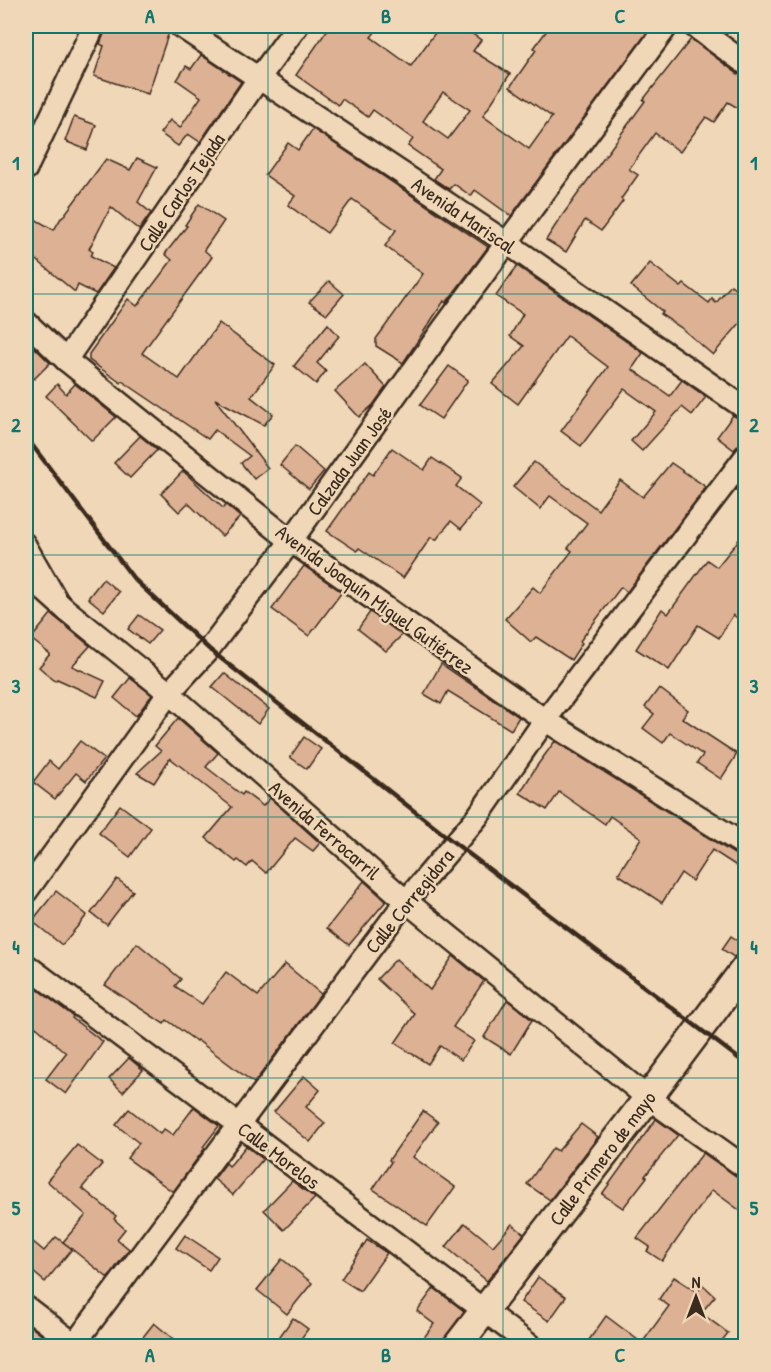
<svg xmlns="http://www.w3.org/2000/svg" width="771" height="1372" viewBox="0 0 771 1372" font-family="'Patrick Hand',sans-serif">
<style>
.building{fill:#ddb194;stroke:#3b2a1e;stroke-width:1.5;fill-rule:evenodd}
.lines{fill:none;stroke-linecap:round;stroke-linejoin:round}
.pedestrian-casing{stroke:#3b2a1e;stroke-width:21}
.minor-casing{stroke:#3b2a1e;stroke-width:26}
.tertiary-casing{stroke:#3b2a1e;stroke-width:32}
.pedestrian{stroke:#efd7b7;stroke-width:16}
.minor{stroke:#efd7b7;stroke-width:21}
.tertiary{stroke:#efd7b7;stroke-width:27}
.rail{stroke:#3b2a1e;stroke-width:4.5}
.grid{fill:none;stroke:#0f766e;stroke-width:1.5;stroke-opacity:0.55}
.labels{text-anchor:middle;dominant-baseline:central;stroke-width:5;stroke-linejoin:round;paint-order:stroke}
.street-label{font-size:20px;fill:#3b2a1e;stroke:#efd7b7}
.neatline{fill:none;stroke:#0f766e;stroke-width:2}
.grid-label{font-size:20px;text-anchor:middle;font-weight:bold;fill:#0f766e}
</style>
<rect width="100%" height="100%" fill="#efd7b7"/>
<filter id="ink" filterUnits="userSpaceOnUse"><feTurbulence type="fractalNoise" baseFrequency=".0167" numOctaves="2"/><feDisplacementMap in="SourceGraphic" scale="12" xChannelSelector="R" yChannelSelector="G"/><feConvolveMatrix kernelMatrix="1 2 1 2 8 2 1 2 1" color-interpolation-filters="sRGB"/></filter>
<g filter="url(#ink)">
<g class="building">
<polygon points="107,26 167,26 169,32 148,94 94,76 104,46 100,44"/>
<path d="M330,26H380L371,37L411,66L440,26H461L481,40L473,51L510,74L483,116L529,149L552,117L510,87L536,50L534,48L550,26H652L511,216L475,190L471,196L454,184L449,189L434,179L441,169L408,146L413,139L373,110L368,117L342,99L338,105L296,75ZM443,92L470,110L448,139L423,121Z"/>
<polygon points="691,39 738,74 746,77 746,113 728,102 714,122 706,117 680,152 655,133 629,169 638,175 621,199 623,201 601,231 585,220 566,252 546,240 559,220 645,101 643,100"/>
<polygon points="201,55 241,82 200,142 188,134 178,146 160,133 170,120 180,128 201,97 177,80 186,66 191,69"/>
<polygon points="74,117 96,125 87,150 65,141"/>
<polygon points="313,129 488,247 446,303 444,301 403,363 376,346 376,339 423,274 385,246 396,230 352,199 327,233 288,205 295,196 265,175 288,143 298,150"/>
<polygon points="137,158 157,167 138,202 151,213 139,230 111,207 89,249 93,252 91,256 114,268 96,294 78,285 75,292 26,251 26,214 54,230 61,218 62,218 106,159 130,170"/>
<polygon points="199,204 224,221 204,250 212,257 142,353 179,379 219,323 275,365 251,397 273,414 264,425 215,399 268,468 254,479 241,463 250,456 215,430 208,439 122,381 121,383 89,360 89,354 128,299 137,306 172,260 165,254 187,226 185,225"/>
<polygon points="650,263 681,287 684,284 709,303 712,299 716,303 731,285 746,297 746,316 713,355 680,327 660,314 663,312 631,286"/>
<polygon points="517,266 643,353 632,369 670,396 682,380 706,397 692,415 682,407 642,451 631,441 656,412 624,389 581,446 561,431 608,367 567,336 518,404 492,384 524,346 510,336 523,314 496,296"/>
<polygon points="329,281 344,294 327,314 309,302"/>
<polygon points="328,324 339,336 317,363 326,371 316,384 294,366"/>
<polygon points="26,339 50,363 34,379 26,371"/>
<polygon points="365,364 386,387 373,405 359,417 335,391"/>
<polygon points="449,366 468,380 441,419 420,405"/>
<polygon points="57,384 66,394 75,384 116,417 92,441 46,396"/>
<polygon points="733,415 746,422 746,436 734,450 717,437"/>
<polygon points="140,436 157,450 130,478 114,463"/>
<polygon points="295,446 324,471 309,489 280,465"/>
<polygon points="392,448 424,470 432,458 462,478 456,486 480,505 461,529 451,521 436,540 431,537 403,578 359,548 357,551 327,531 369,472 373,475"/>
<polygon points="534,462 598,510 620,480 643,497 671,463 706,487 627,592 621,587 580,641 582,643 571,660 536,637 531,642 505,619 533,587 540,593 572,551 568,548 587,523 550,496 540,509 513,487"/>
<polygon points="183,471 223,508 226,505 240,517 222,536 188,503 179,512 161,494"/>
<polygon points="746,531 746,624 733,615 719,638 698,625 669,670 636,649 662,609 668,614 707,560 717,567"/>
<polygon points="304,566 342,592 309,636 272,609"/>
<polygon points="103,579 119,592 104,611 88,598"/>
<polygon points="370,612 402,635 386,651 358,629"/>
<polygon points="51,614 90,646 72,666 105,681 97,697 57,679 55,681 39,667 50,654 31,639"/>
<polygon points="139,615 160,630 148,644 128,629"/>
<polygon points="441,664 519,717 511,730 448,691 441,704 424,694"/>
<polygon points="224,673 269,709 258,724 212,687"/>
<polygon points="130,678 152,695 136,716 114,698"/>
<polygon points="659,688 688,710 682,718 737,754 721,779 697,763 703,755 670,733 663,743 643,728 654,714 645,707"/>
<polygon points="178,718 218,753 206,767 242,795 244,792 263,806 270,798 320,843 313,851 295,838 266,873 252,861 247,867 238,860 236,862 206,838 232,807 170,758 154,783 137,773 161,751 155,746"/>
<polygon points="304,737 321,749 307,769 290,757"/>
<polygon points="80,741 104,759 86,781 76,773 55,799 33,782 49,761 58,769"/>
<polygon points="555,741 739,857 746,859 746,872 712,850 692,881 681,873 662,903 618,874 641,838 610,816 605,824 559,792 547,810 520,793 536,767"/>
<polygon points="120,805 151,828 130,857 99,833"/>
<polygon points="117,879 133,891 107,925 91,913"/>
<polygon points="364,881 386,901 349,945 327,928"/>
<polygon points="56,891 87,915 62,945 32,921"/>
<polygon points="731,936 746,946 746,952 739,953 734,957 722,949"/>
<polygon points="137,943 181,979 175,986 202,1004 226,972 258,996 285,964 321,994 254,1083 197,1040 196,1041 167,1020 164,1024 105,985"/>
<polygon points="453,956 484,981 453,1027 474,1041 461,1060 440,1046 428,1064 395,1043 415,1014 377,979 396,959 430,990"/>
<polygon points="26,981 73,1016 72,1018 103,1042 66,1094 46,1079 66,1053 36,1027 26,1042"/>
<polygon points="507,1000 532,1020 511,1054 484,1037"/>
<polygon points="129,1058 143,1070 123,1092 109,1079"/>
<polygon points="304,1076 320,1090 306,1107 325,1123 310,1142 274,1112"/>
<polygon points="194,1107 219,1126 203,1147 205,1148 173,1192 127,1158 139,1143 116,1125 129,1109 160,1134 164,1129 173,1135"/>
<polygon points="423,1111 438,1122 413,1157 455,1187 427,1226 373,1189 391,1162 389,1160"/>
<polygon points="656,1119 678,1135 645,1176 647,1177 623,1208 602,1194"/>
<polygon points="581,1124 598,1137 550,1200 527,1184 553,1148 558,1151"/>
<polygon points="77,1145 102,1164 82,1188 116,1216 114,1219 125,1229 117,1239 129,1249 108,1278 63,1242 86,1215 47,1181"/>
<polygon points="246,1146 263,1159 233,1195 214,1179 226,1163 229,1166 232,1163"/>
<polygon points="703,1153 739,1178 746,1181 746,1215 712,1190 662,1261 647,1251 650,1247 637,1238"/>
<polygon points="292,1181 315,1198 284,1230 264,1210"/>
<polygon points="465,1223 493,1246 512,1224 524,1234 487,1281 446,1247"/>
<polygon points="185,1235 218,1257 209,1270 176,1248"/>
<polygon points="26,1236 44,1251 56,1237 72,1249 45,1282 26,1266"/>
<polygon points="367,1240 387,1253 360,1291 341,1279"/>
<polygon points="282,1259 312,1283 287,1314 257,1290"/>
<polygon points="538,1277 566,1297 549,1321 521,1302"/>
<polygon points="674,1277 697,1292 703,1285 715,1296 701,1313 728,1333 717,1347 584,1347 606,1316 642,1343 669,1306 659,1299"/>
<polygon points="434,1288 464,1311 439,1347 417,1347 434,1324 417,1311"/>
<polygon points="293,1318 308,1329 295,1347 272,1347"/>
<polygon points="26,1323 57,1347 26,1347"/>
<polygon points="154,1323 183,1347 135,1347"/>
</g>
<g class="lines">
<g class="pedestrian-casing">
<polyline id="pedestrian" points="26,542 58,598"/>
</g>
<g class="minor-casing">
<g id="minor">
<polyline points="180,26 507,243 746,409"/>
<polyline points="694,26 746,64"/>
<polyline points="26,169 94,26"/>
<polyline points="26,322 66,360 291,541 545,720 746,846"/>
<polyline points="66,360 259,78 297,26"/>
<polyline points="26,574 65,609 169,693 406,901 648,1098 746,1168"/>
<polyline points="26,892 169,693 209,649 291,541 443,329 667,26"/>
<polyline points="26,965 238,1124 531,1346"/>
<polyline points="26,1307 77,1346"/>
<polyline points="73,1346 406,901 478,816 545,720 746,456"/>
</g>
</g>
<g class="tertiary-casing">
<polyline id="tertiary" points="457,1346 648,1098 746,967"/>
</g>
<use href="#pedestrian" class="pedestrian"/>
<use href="#minor" class="minor"/>
<use href="#tertiary" class="tertiary"/>
<polyline class="rail" points="26,437 134,579 209,649 456,844 746,1064"/>
</g>
</g>
<path class="grid" d="M268,26V1346M503,26V1346M26,294H746M26,555H746M26,817H746M26,1078H746"/>
<g class="labels">
<g class="street-label">
<text transform="translate(181 192) rotate(-56)">Calle Carlos Tejada</text>
<text transform="translate(464 215) rotate(34)">Avenida Mariscal</text>
<text transform="translate(349 461) rotate(-54)">Calzada Juan José</text>
<text transform="translate(375 599) rotate(36)">Avenida Joaquín Miguel Gutiérrez</text>
<text transform="translate(325 830) rotate(41)">Avenida Ferrocarril</text>
<text transform="translate(409 901) rotate(-51)">Calle Corregidora</text>
<text transform="translate(279 1155) rotate(37)">Calle Morelos</text>
<text transform="translate(602 1158) rotate(-53)">Calle Primero de mayo</text>
</g>
</g>
<rect width="771" height="1372" fill="none" stroke="#efd7b7" stroke-width="66"/>
<g transform="translate(696 1297)" stroke="#efd7b7" stroke-width="4.5" paint-order="stroke">
<path d="M0-4.5L10 22L0 15L-10 22Z" fill="#3b2a1e"/>
<text y="-9" font-size="16" font-weight="bold" text-anchor="middle" fill="#3b2a1e">N</text>
</g>
<rect x="33" y="33" width="705" height="1306" class="neatline"/>
<g class="grid-label">
<text x="150" y="23">A</text>
<text x="386" y="23">B</text>
<text x="620" y="23">C</text>
<text x="16" y="170">1</text>
<text x="754" y="170">1</text>
<text x="16" y="432">2</text>
<text x="754" y="432">2</text>
<text x="16" y="693">3</text>
<text x="754" y="693">3</text>
<text x="16" y="954">4</text>
<text x="754" y="954">4</text>
<text x="16" y="1215">5</text>
<text x="754" y="1215">5</text>
<text x="150" y="1362">A</text>
<text x="386" y="1362">B</text>
<text x="620" y="1362">C</text>
</g>
</svg>
